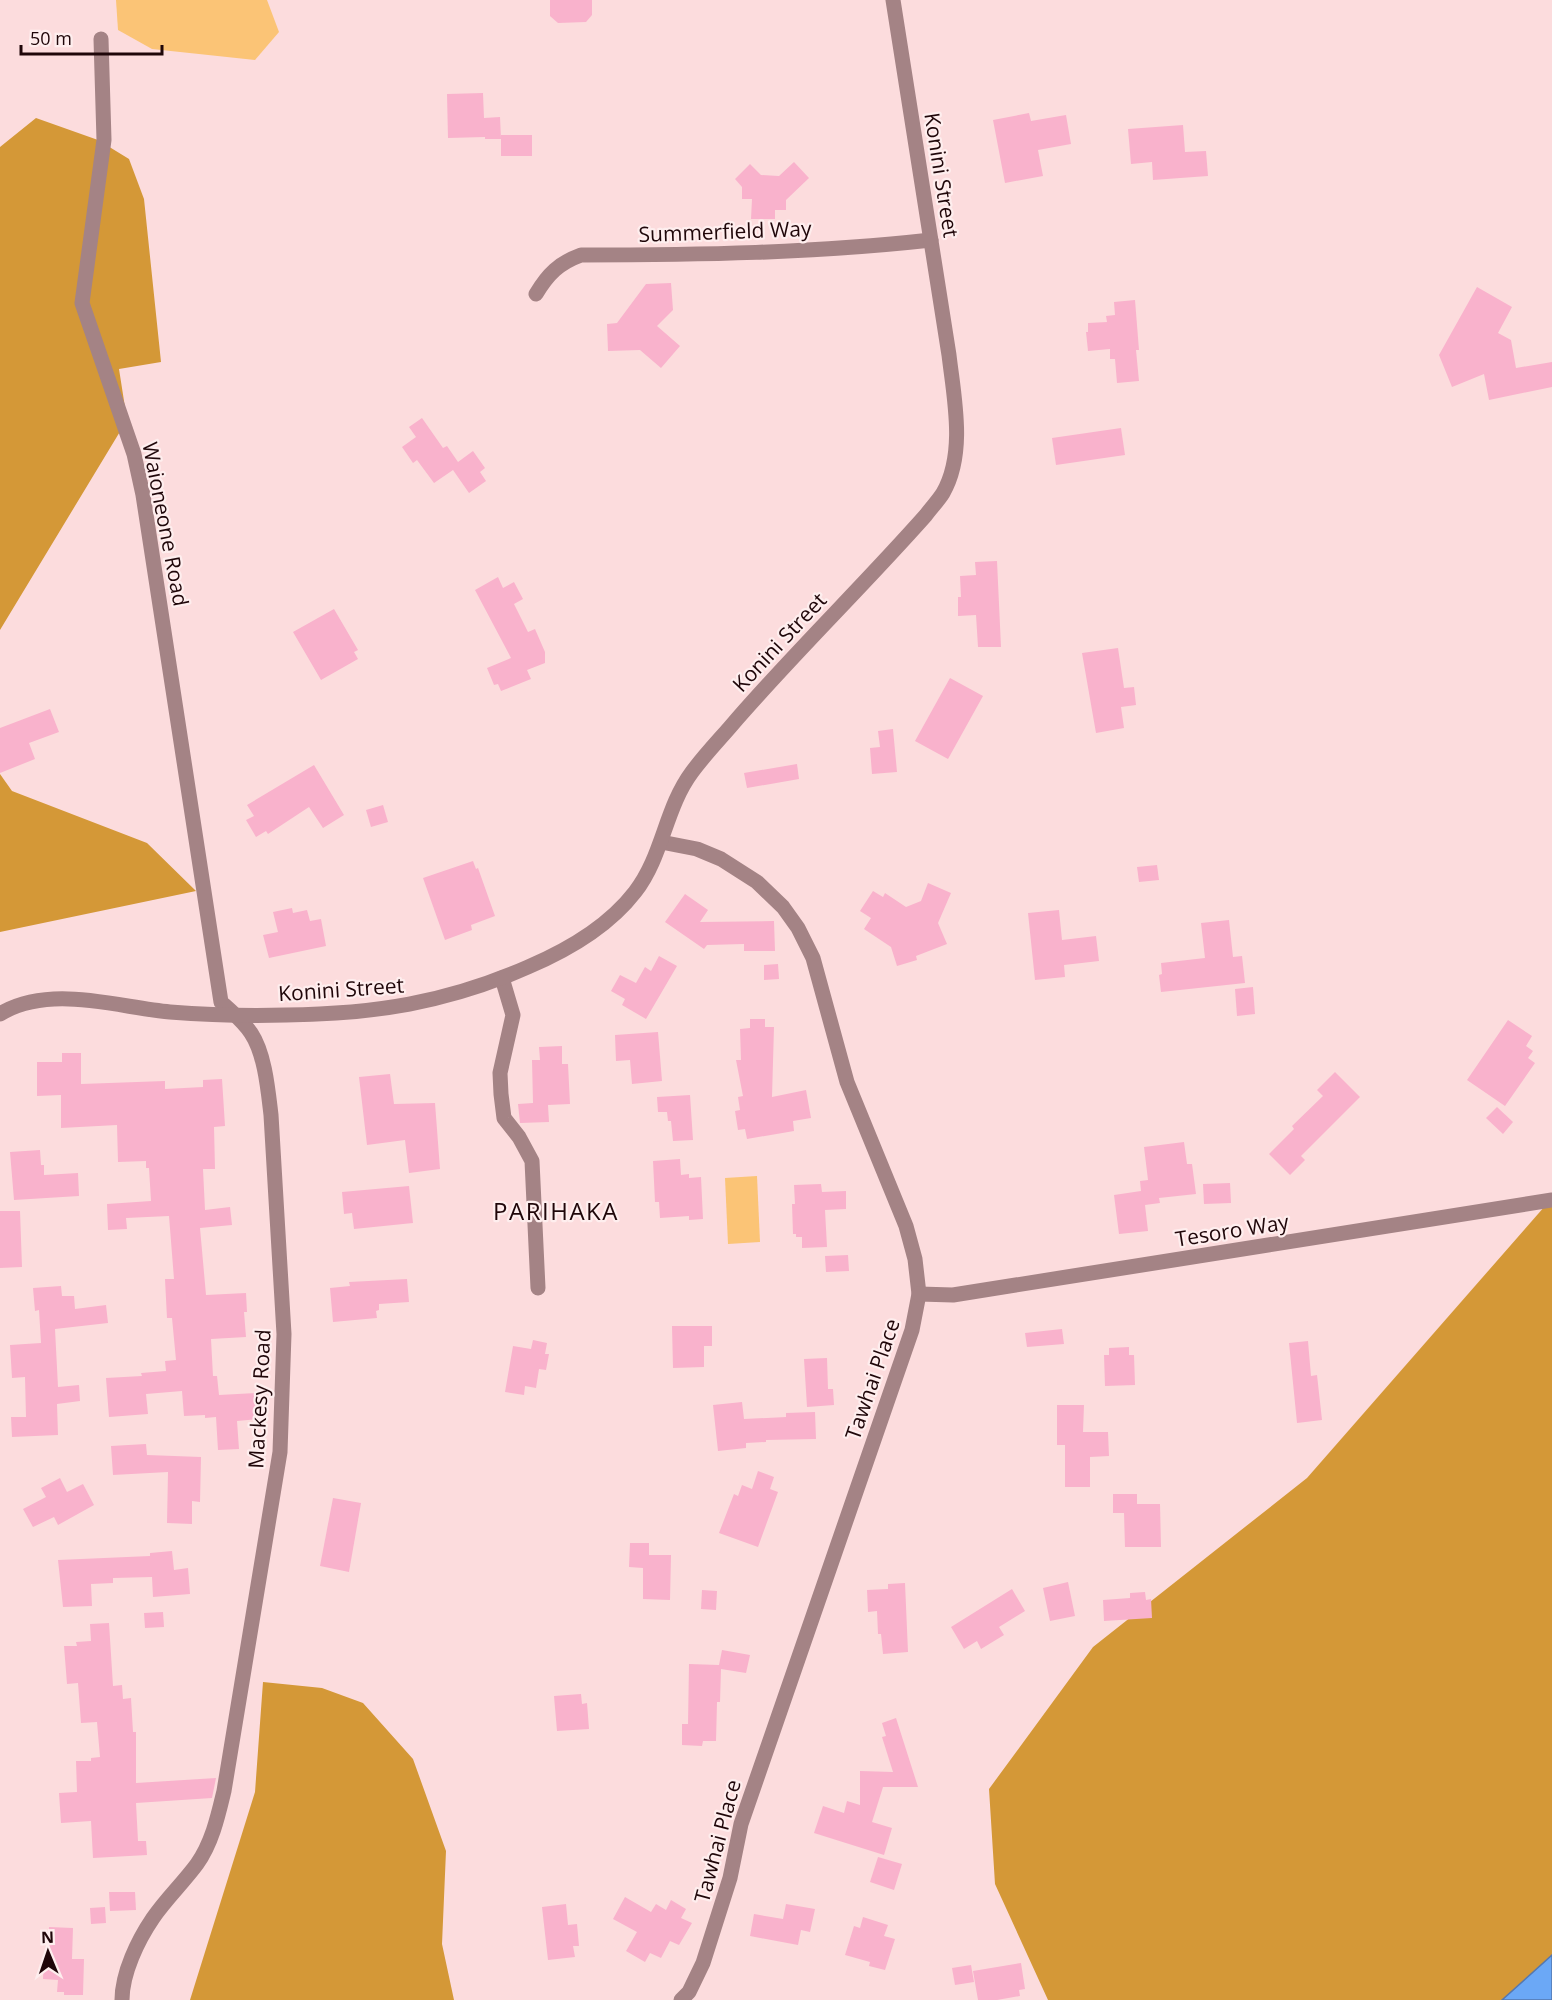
<svg xmlns="http://www.w3.org/2000/svg" width="1552" height="2000" viewBox="0 0 1552 2000" font-family="'Open Sans',sans-serif">
<style>
.green{fill:#fbc476}
.forest{fill:#d49837}
.water{fill:#6ba8f6;stroke:#5477af;stroke-width:1.5}
.building{fill:#f9b2cc}
.lines{fill:none;stroke-linecap:round;stroke-linejoin:round}
.street{stroke:#a48385;stroke-width:15}
.labels{text-anchor:middle;dominant-baseline:central;stroke-width:4.5;stroke-linejoin:round;paint-order:stroke}
.street-label{font-size:21px;fill:#1f0609;stroke:#feeeee}
.quarter-label{font-size:24px;letter-spacing:1.5px;fill:#1f0609;stroke:#feeeee}
</style>
<rect width="100%" height="100%" fill="#fcdcdd"/>
<g class="green">
<polygon points="116,0 267,0 279,32 255,60 152,49 118,30"/>
<polygon points="757,1176 760,1242 728,1244 725,1178"/>
</g>
<g class="forest">
<polygon points="36,118 98,140 129,159 144,199 161,362 119,369 127,420 0,630 0,147"/>
<polygon points="0,774 12,791 147,843 196,891 0,932"/>
<polygon points="1552,1198 1552,1955 1502,2000 1048,2000 995,1884 989,1789 1093,1647 1307,1478"/>
<polygon points="263,1682 322,1688 363,1703 413,1759 446,1851 442,1944 454,2000 190,2000 255,1792"/>
</g>
<polygon class="water" points="1552,1955 1552,2000 1502,2000"/>
<g class="building">
<polygon points="550,0 592,0 592,15 586,22 558,23 550,16"/>
<polygon points="483,93 484,118 500,117 501,139 485,139 485,137 448,138 447,94"/>
<polygon points="1029,113 1031,121 1066,115 1071,144 1038,150 1043,176 1005,183 993,120"/>
<polygon points="1183,125 1185,152 1206,151 1208,176 1153,180 1152,162 1131,164 1128,129"/>
<rect x="501" y="135" width="31" height="21"/>
<polygon points="794,162 809,178 786,200 786,210 775,210 775,219 751,219 752,199 742,199 742,187 735,179 750,164 761,175 779,176"/>
<polygon points="671,283 673,310 657,326 680,346 661,368 640,350 608,351 607,324 617,323 646,284"/>
<polygon points="1477,287 1512,307 1498,333 1511,340 1516,368 1552,362 1552,387 1489,400 1484,374 1452,387 1439,355"/>
<polygon points="1135,300 1139,350 1136,350 1139,381 1117,383 1115,359 1110,359 1110,349 1088,351 1086,332 1088,332 1088,323 1107,322 1106,316 1115,315 1114,302"/>
<polygon points="422,418 443,448 447,446 458,462 473,451 485,468 480,472 486,481 469,493 453,470 434,483 417,460 413,463 402,447 416,437 409,427"/>
<polygon points="1121,428 1125,455 1056,465 1052,438"/>
<polygon points="997,561 1001,647 978,647 976,615 958,616 958,597 961,597 960,576 976,575 975,562"/>
<polygon points="498,577 503,588 514,582 523,599 514,604 528,632 535,629 545,652 545,663 527,670 531,679 501,691 498,684 494,685 487,668 511,658 475,590"/>
<polygon points="334,609 358,650 354,652 358,659 321,680 293,632"/>
<polygon points="1118,648 1124,688 1134,687 1136,705 1121,707 1124,728 1096,733 1082,653"/>
<polygon points="950,678 983,696 948,759 915,741"/>
<polygon points="50,709 59,732 29,743 35,759 0,773 0,728"/>
<polygon points="893,729 897,772 872,774 870,748 880,747 878,731"/>
<polygon points="797,764 799,779 747,788 744,773"/>
<polygon points="314,765 344,815 323,828 309,807 268,834 266,831 256,837 246,820 254,816 247,805"/>
<polygon points="383,805 388,822 371,827 366,810"/>
<polygon points="473,861 476,869 478,868 495,916 471,925 472,930 445,940 423,878"/>
<polygon points="1157,865 1159,880 1139,882 1137,867"/>
<polygon points="928,883 951,893 938,923 947,944 916,956 917,960 897,966 891,947 864,929 871,918 860,911 873,891 883,897 885,893 906,907 921,901"/>
<polygon points="685,894 708,910 700,922 774,921 775,951 744,951 744,944 707,945 704,949 665,922"/>
<polygon points="292,908 293,913 307,910 310,921 321,919 326,946 269,958 263,935 278,932 273,912"/>
<polygon points="1059,910 1062,940 1096,936 1099,961 1064,965 1065,977 1035,980 1028,913"/>
<polygon points="1229,920 1233,957 1242,956 1245,983 1161,992 1159,975 1162,974 1161,963 1205,958 1201,923"/>
<polygon points="659,956 677,966 646,1019 622,1005 625,999 611,991 620,975 636,983 645,967 651,971"/>
<polygon points="778,964 779,979 764,980 764,965"/>
<polygon points="1253,987 1255,1014 1237,1016 1235,989"/>
<polygon points="750,1019 765,1019 765,1027 774,1027 772,1097 806,1090 811,1118 793,1121 794,1131 747,1139 745,1129 738,1130 735,1111 740,1110 738,1097 743,1096 736,1060 741,1060 740,1029 750,1028"/>
<polygon points="1508,1020 1532,1036 1526,1046 1533,1051 1528,1058 1535,1063 1505,1106 1467,1080"/>
<polygon points="658,1032 662,1081 632,1084 630,1060 616,1061 615,1035"/>
<polygon points="562,1046 562,1064 568,1064 570,1104 548,1105 549,1122 520,1123 518,1104 533,1103 532,1060 540,1060 539,1047"/>
<polygon points="62,1053 81,1053 81,1084 165,1081 165,1089 203,1087 203,1080 222,1079 225,1126 214,1127 215,1169 203,1169 205,1210 230,1207 232,1225 200,1228 206,1295 246,1293 247,1312 244,1312 246,1337 211,1339 213,1376 217,1376 219,1395 256,1393 258,1419 237,1421 239,1449 218,1450 216,1417 205,1418 205,1415 184,1416 182,1391 146,1394 148,1414 109,1417 106,1378 142,1376 141,1373 166,1371 165,1361 176,1360 172,1318 167,1318 165,1279 174,1279 169,1216 126,1218 127,1229 108,1230 107,1204 151,1201 149,1168 146,1168 146,1161 118,1162 117,1125 61,1128 61,1095 37,1096 37,1062 62,1062"/>
<polygon points="1335,1072 1360,1097 1301,1156 1305,1160 1290,1175 1269,1154 1294,1129 1292,1126 1323,1096 1317,1090"/>
<polygon points="390,1074 394,1104 435,1103 440,1169 409,1173 405,1140 367,1145 359,1077"/>
<polygon points="690,1095 693,1140 673,1141 671,1121 668,1121 667,1112 658,1112 657,1097"/>
<polygon points="1497,1107 1513,1122 1503,1134 1486,1118"/>
<polygon points="1184,1142 1187,1164 1192,1164 1196,1194 1159,1198 1160,1203 1145,1205 1148,1231 1119,1234 1114,1195 1141,1191 1140,1181 1148,1180 1144,1147"/>
<polygon points="40,1150 41,1165 44,1165 44,1175 78,1173 79,1196 14,1200 10,1152"/>
<polygon points="680,1159 681,1175 689,1174 689,1178 701,1177 703,1219 689,1220 689,1216 660,1218 659,1202 655,1202 653,1161"/>
<polygon points="1230,1183 1231,1203 1204,1204 1203,1184"/>
<polygon points="821,1184 822,1192 846,1191 846,1209 825,1210 827,1247 802,1248 802,1237 796,1237 796,1234 793,1234 792,1204 795,1204 794,1185"/>
<polygon points="409,1186 413,1223 354,1229 352,1213 344,1214 342,1192"/>
<polygon points="0,1211 20,1211 22,1267 0,1268"/>
<polygon points="848,1255 849,1271 826,1272 825,1256"/>
<polygon points="407,1279 409,1302 379,1304 379,1310 376,1311 377,1318 333,1322 330,1288 350,1286 349,1282"/>
<polygon points="61,1286 62,1296 74,1296 75,1309 106,1305 108,1323 55,1329 58,1387 79,1385 80,1401 57,1404 58,1435 12,1437 11,1417 26,1417 25,1377 12,1378 10,1345 41,1343 39,1310 35,1311 33,1288"/>
<polygon points="672,1326 712,1326 712,1346 704,1346 704,1367 673,1368"/>
<polygon points="1062,1329 1064,1344 1027,1347 1025,1333"/>
<polygon points="533,1340 547,1343 545,1354 549,1354 546,1370 539,1369 536,1388 525,1386 524,1395 505,1392 513,1346 531,1349"/>
<polygon points="1308,1341 1311,1376 1317,1375 1322,1420 1297,1423 1289,1343"/>
<polygon points="1129,1347 1129,1355 1134,1355 1135,1385 1105,1386 1104,1355 1109,1355 1109,1348"/>
<polygon points="827,1358 828,1389 833,1389 834,1405 807,1407 804,1359"/>
<polygon points="742,1402 744,1419 786,1417 786,1413 815,1412 816,1439 766,1440 766,1442 746,1443 746,1448 718,1451 713,1405"/>
<polygon points="1057,1405 1084,1405 1083,1432 1108,1432 1109,1456 1090,1457 1090,1487 1065,1487 1065,1445 1057,1445"/>
<polygon points="146,1444 147,1455 201,1457 200,1502 192,1501 192,1524 167,1523 168,1472 113,1475 111,1446"/>
<polygon points="758,1471 774,1477 770,1489 778,1492 758,1547 719,1533 734,1494 738,1496 742,1485 752,1489"/>
<polygon points="60,1478 67,1492 83,1484 94,1505 58,1525 54,1517 33,1527 23,1509 46,1497 41,1488"/>
<polygon points="1113,1494 1137,1494 1137,1504 1160,1504 1161,1547 1125,1547 1124,1513 1113,1513"/>
<polygon points="333,1498 361,1503 349,1572 320,1566"/>
<polygon points="630,1543 649,1543 649,1555 671,1555 670,1600 643,1599 643,1568 629,1567"/>
<polygon points="172,1551 174,1570 188,1568 190,1594 153,1597 152,1577 113,1578 113,1583 91,1584 92,1606 63,1607 58,1560 150,1556 150,1553"/>
<polygon points="1068,1582 1075,1616 1050,1621 1043,1588"/>
<polygon points="905,1583 908,1652 883,1654 881,1634 878,1634 877,1611 868,1612 867,1590 888,1589 888,1584"/>
<polygon points="1012,1589 1025,1611 999,1627 1004,1635 981,1649 977,1641 964,1649 951,1627"/>
<polygon points="702,1590 717,1591 716,1610 701,1609"/>
<polygon points="1145,1592 1146,1600 1151,1599 1152,1618 1104,1621 1103,1600 1130,1598 1130,1593"/>
<polygon points="163,1612 164,1627 145,1628 144,1613"/>
<polygon points="109,1623 113,1686 122,1685 123,1699 131,1698 133,1732 136,1732 136,1783 216,1778 212,1798 136,1803 138,1841 146,1841 147,1855 93,1858 91,1821 61,1823 59,1793 77,1792 76,1761 91,1761 91,1758 100,1757 97,1722 81,1723 78,1683 67,1684 64,1646 77,1646 76,1642 91,1641 90,1624"/>
<polygon points="722,1650 750,1655 746,1673 721,1669 720,1702 717,1702 716,1741 703,1741 702,1746 682,1745 682,1724 688,1724 689,1664 719,1665"/>
<polygon points="581,1694 582,1704 587,1703 589,1729 557,1731 554,1696"/>
<polygon points="896,1718 918,1787 883,1787 872,1822 892,1828 884,1855 814,1833 823,1806 844,1813 847,1801 860,1805 860,1771 893,1772 882,1737 886,1736 882,1723"/>
<polygon points="878,1857 902,1864 894,1890 870,1882"/>
<polygon points="109,1892 135,1892 136,1910 110,1911"/>
<polygon points="625,1897 651,1912 656,1904 666,1910 671,1900 686,1909 681,1918 692,1923 679,1945 670,1941 661,1958 650,1953 645,1962 626,1951 637,1932 613,1919"/>
<polygon points="566,1904 568,1925 577,1924 579,1946 573,1946 575,1957 548,1960 542,1907"/>
<polygon points="786,1904 815,1909 810,1932 801,1930 798,1945 750,1936 754,1914 783,1919"/>
<polygon points="105,1907 106,1923 91,1924 90,1908"/>
<polygon points="863,1917 888,1925 884,1936 895,1939 885,1970 869,1966 870,1962 845,1955 854,1926 860,1928"/>
<polygon points="49,1927 73,1928 72,1959 84,1959 83,1995 64,1995 64,1992 57,1992 58,1980 43,1979 44,1956 48,1956"/>
<polygon points="1021,1963 1025,1989 1019,1990 1020,1996 997,2000 978,2000 973,1971"/>
<polygon points="971,1965 974,1982 955,1985 952,1968"/>
</g>
<g class="lines">
<g class="street">
<path d="M101,39L104,140L82,303L134,454L143,495L221,1002C231,1011 243,1021 251,1033C265,1054 268,1090 271,1115L284,1334L280,1452L224,1791C218,1816 212,1843 197,1864C183,1883 166,1899 153,1918C138,1940 122,1973 122,2000"/>
<path d="M536,294C548,274 559,263 581,255C698,255 814,253 931,240"/>
<polyline points="661,842 697,849 721,859 757,882 783,907 798,928 813,958 847,1082 906,1226 915,1259 919,1294 912,1330 741,1824 730,1878 703,1963 689,1992 681,2000"/>
<polyline points="502,978 513,1015 500,1073 501,1094 504,1118 519,1137 532,1161 538,1288"/>
<path d="M0,1014C50,984 116,1007 170,1012C208,1015 247,1016 286,1015C374,1014 446,1003 528,967C568,950 608,927 635,892C663,856 665,808 692,772C706,753 722,737 737,719C798,649 864,585 926,515C931,508 938,501 943,493C966,453 954,398 949,355L893,0"/>
<polyline points="919,1294 953,1295 1552,1200"/>
</g>
</g>
<g class="labels">
<g class="street-label">
<text transform="translate(942 175) rotate(81)">Konini Street</text>
<text transform="translate(725 231) rotate(-2)">Summerfield Way</text>
<text transform="translate(166 524) rotate(79)">Waioneone Road</text>
<text transform="translate(779 642) rotate(-47)">Konini Street</text>
<text transform="translate(341 989) rotate(-4)">Konini Street</text>
<text transform="translate(1232 1230) rotate(-9)">Tesoro Way</text>
<text transform="translate(872 1379) rotate(-71)">Tawhai Place</text>
<text transform="translate(259 1399) rotate(-87)">Mackesy Road</text>
<text transform="translate(717 1841) rotate(-75)">Tawhai Place</text>
</g>
<g class="quarter-label">
<text x="556" y="1210">PARIHAKA</text>
</g>
</g>
<g transform="translate(48 1952) rotate(358)" stroke="#feeeee" stroke-width="4.5" paint-order="stroke">
<path d="M0-4.5L10 22L0 15L-10 22Z" fill="#1f0609"/>
<text y="-9" font-size="16" font-weight="bold" text-anchor="middle" fill="#1f0609">N</text>
</g>
<path d="M21 45v9h141v-9" fill="none" stroke="#1f0609" stroke-width="3"/>
<text x="30" y="45" font-size="18" fill="#1f0609" stroke="#feeeee" stroke-width="4.5" paint-order="stroke">50 m</text>
</svg>
